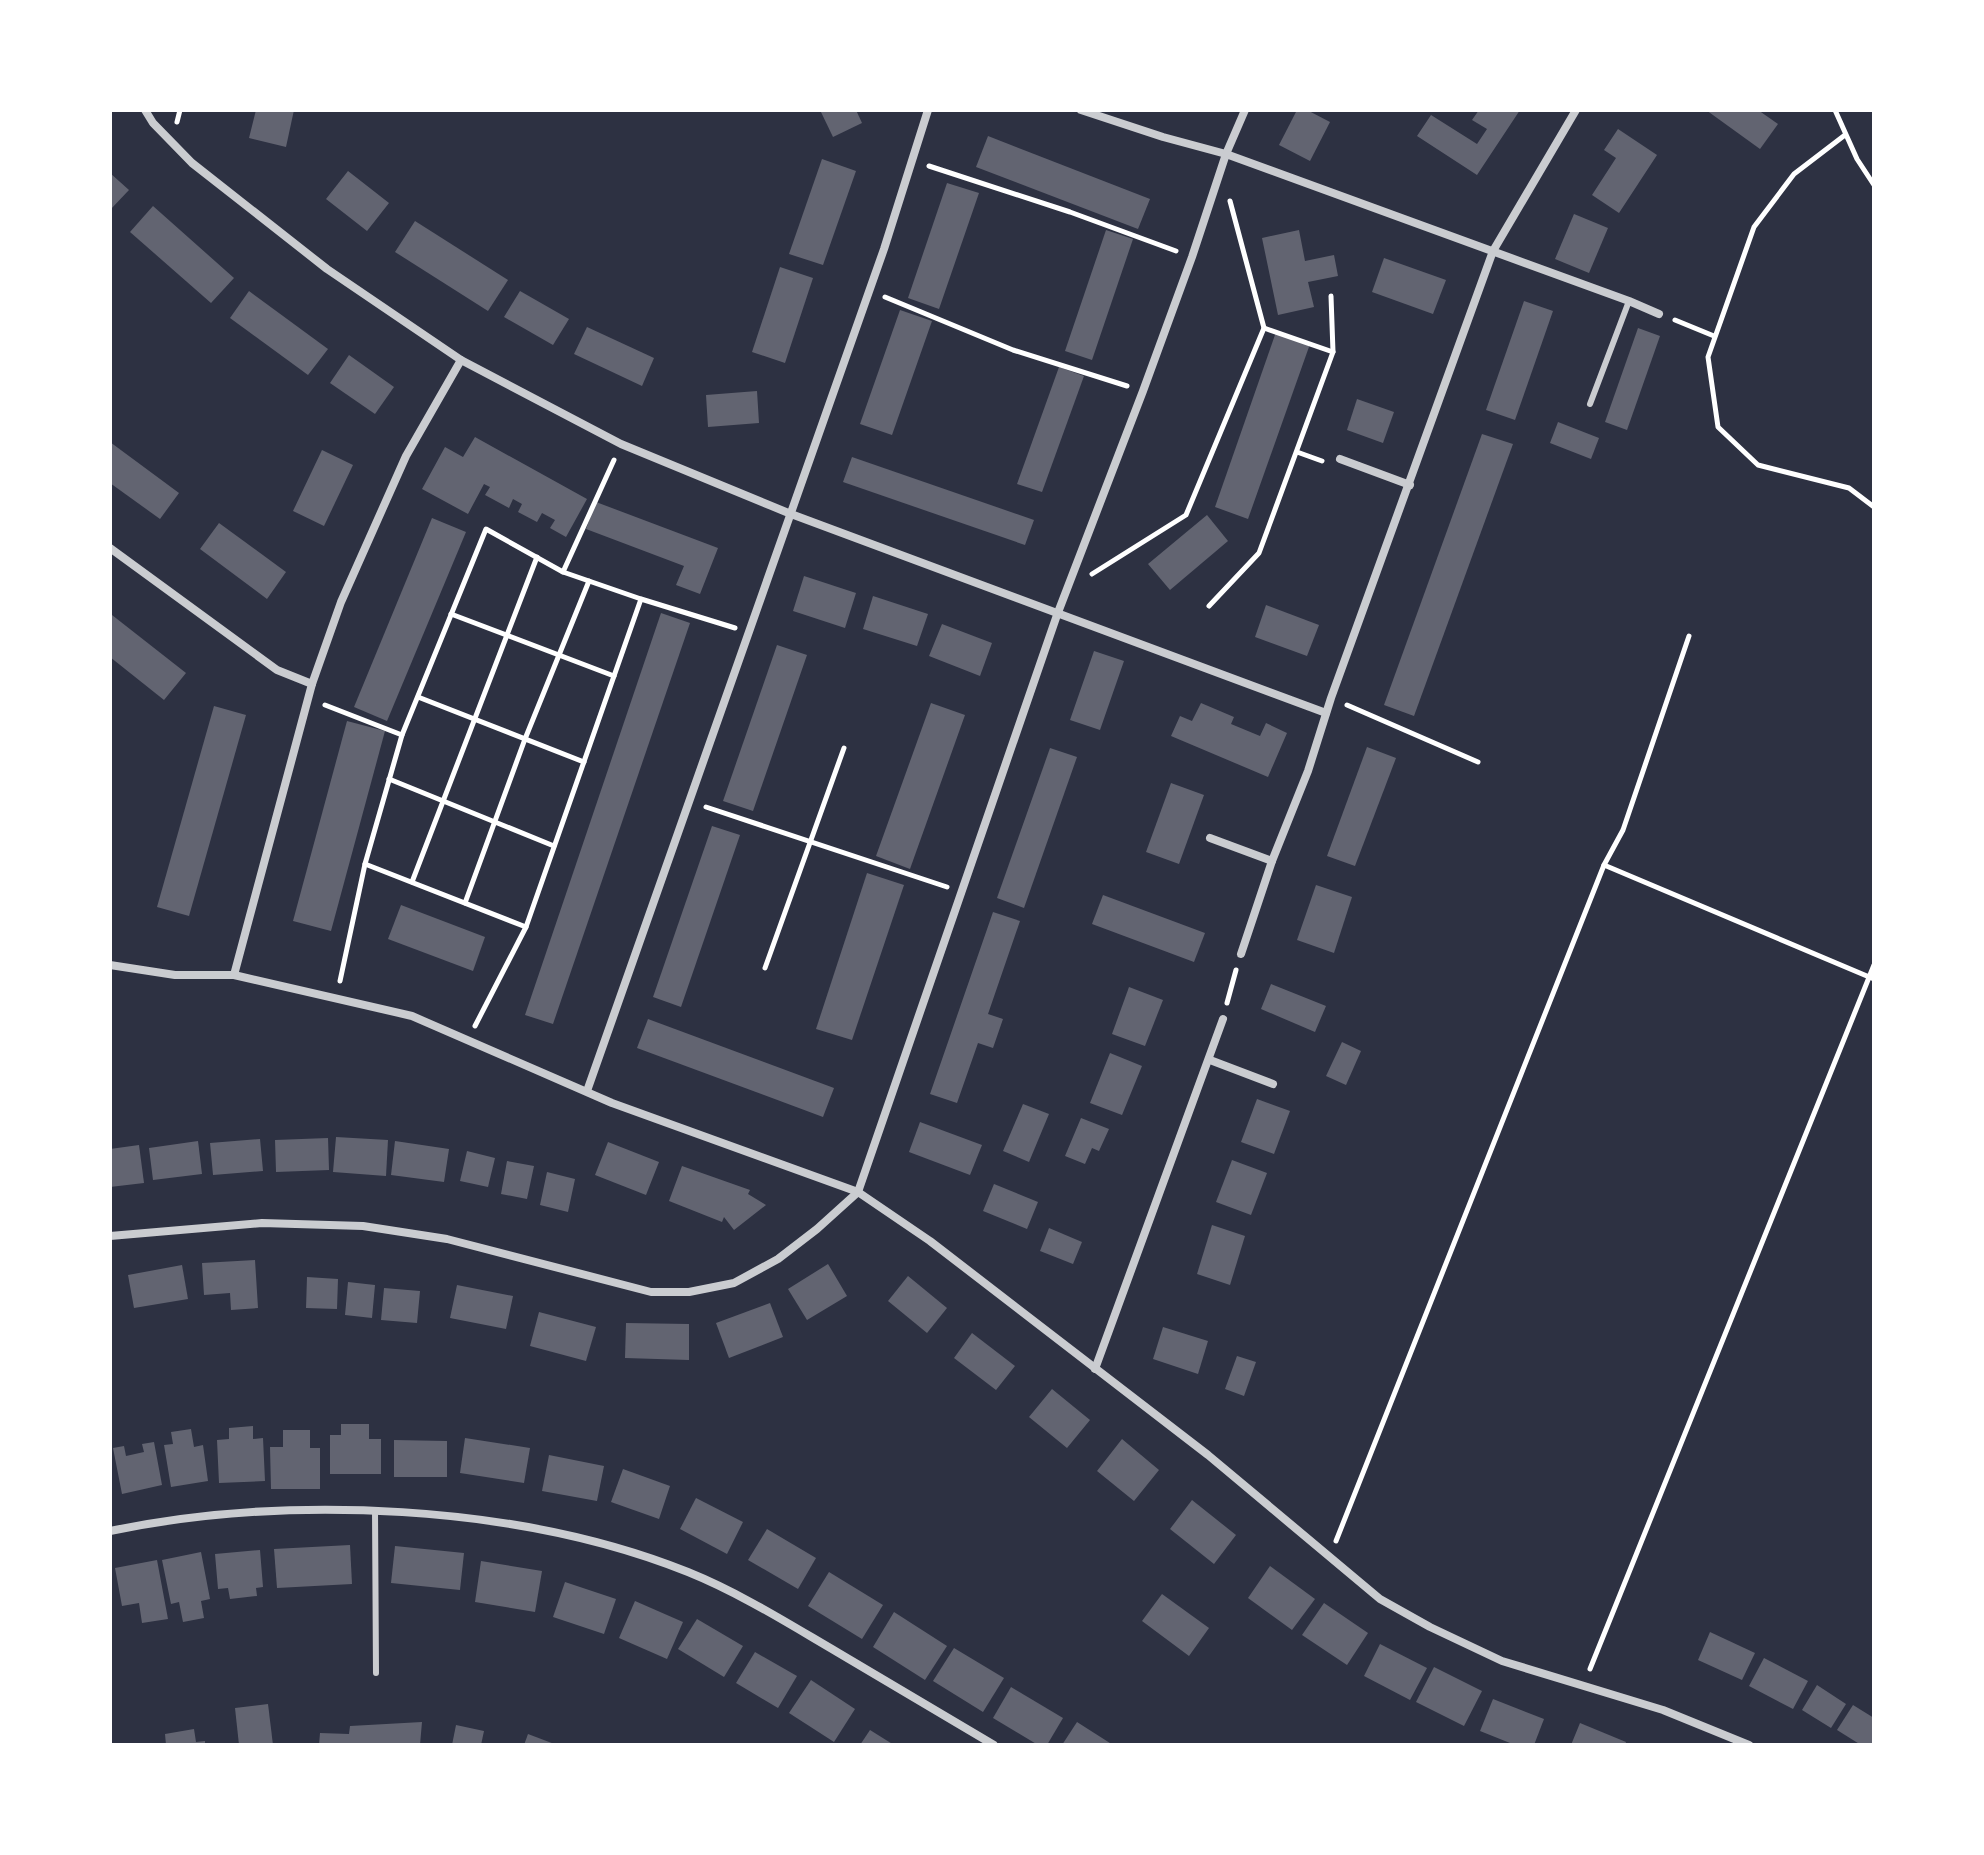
<svg xmlns="http://www.w3.org/2000/svg" width="1984" height="1855" viewBox="0 0 1984 1855" font-family="'Public Sans',sans-serif">
<style>
.building{fill:#626471}
.lines{fill:none;stroke-linecap:round;stroke-linejoin:round}
.path{stroke:#fff;stroke-width:5}
.service{stroke:#caccd0;stroke-width:6}
.minor{stroke:#caccd0;stroke-width:8}
</style>
<rect width="100%" height="100%" fill="#2d3142"/>
<g class="building">
<polygon points="256,110 294,110 286,147 249,138"/>
<polygon points="820,110 856,110 862,123 833,137"/>
<polygon points="1297,110 1307,110 1330,122 1310,161 1279,145"/>
<polygon points="1479,110 1520,110 1477,175 1417,136 1431,115 1477,144 1487,129 1472,120"/>
<polygon points="1706,110 1758,110 1778,124 1760,149"/>
<polygon points="1618,129 1657,155 1619,213 1592,195 1616,158 1604,150"/>
<polygon points="988,136 1150,199 1138,229 976,167"/>
<polygon points="822,159 856,171 823,265 789,254"/>
<polygon points="348,171 389,203 367,231 326,199"/>
<polygon points="110,173 129,190 110,210"/>
<polygon points="947,183 979,193 939,309 908,298"/>
<polygon points="153,206 234,278 211,303 130,232"/>
<polygon points="1574,214 1608,228 1589,273 1555,259"/>
<polygon points="415,221 508,280 488,311 395,252"/>
<polygon points="1106,230 1133,239 1092,360 1065,351"/>
<polygon points="1299,230 1305,261 1334,255 1338,276 1308,282 1314,307 1278,315 1262,238"/>
<polygon points="1384,258 1446,280 1433,314 1372,292"/>
<polygon points="780,267 813,278 785,363 752,352"/>
<polygon points="249,291 328,349 308,375 230,318"/>
<polygon points="520,291 569,319 553,345 504,317"/>
<polygon points="1524,301 1553,311 1515,420 1486,410"/>
<polygon points="900,310 932,321 892,435 860,424"/>
<polygon points="587,327 654,358 642,386 574,354"/>
<polygon points="1638,328 1660,336 1627,430 1605,422"/>
<polygon points="1276,332 1310,344 1248,519 1215,507"/>
<polygon points="349,355 394,387 375,414 330,383"/>
<polygon points="1059,367 1084,376 1042,492 1017,484"/>
<polygon points="757,391 759,423 708,427 706,395"/>
<polygon points="1357,399 1394,412 1383,443 1347,430"/>
<polygon points="1558,422 1599,438 1591,459 1550,443"/>
<polygon points="1482,434 1513,444 1414,716 1384,705"/>
<polygon points="475,437 587,499 566,537 550,528 555,520 542,513 537,522 518,512 522,504 513,499 509,508 485,495 490,487 484,484 468,514 422,489 445,447 463,457"/>
<polygon points="110,442 179,493 160,519 110,483"/>
<polygon points="322,450 353,465 324,526 293,511"/>
<polygon points="852,457 1034,520 1025,545 843,482"/>
<polygon points="596,502 718,548 700,594 676,585 684,566 586,529"/>
<polygon points="1207,515 1228,541 1170,590 1148,564"/>
<polygon points="432,518 466,532 387,721 354,707"/>
<polygon points="219,523 286,572 267,599 200,549"/>
<polygon points="804,576 856,593 845,628 793,611"/>
<polygon points="873,596 928,614 917,646 863,629"/>
<polygon points="1266,605 1319,625 1307,656 1255,637"/>
<polygon points="661,613 690,623 553,1024 525,1015"/>
<polygon points="112,615 186,673 164,700 110,657"/>
<polygon points="942,624 992,643 980,676 929,656"/>
<polygon points="777,645 807,655 753,811 723,801"/>
<polygon points="1094,651 1124,661 1100,730 1070,720"/>
<polygon points="931,703 965,715 910,869 876,856"/>
<polygon points="1201,703 1234,717 1231,724 1260,736 1266,723 1287,733 1268,777 1171,736 1180,716 1192,721"/>
<polygon points="214,706 246,715 189,916 157,907"/>
<polygon points="347,721 385,731 331,931 293,921"/>
<polygon points="1367,747 1396,758 1355,866 1327,856"/>
<polygon points="1050,748 1077,757 1024,908 997,898"/>
<polygon points="1171,783 1204,795 1179,864 1146,852"/>
<polygon points="712,826 740,835 681,1007 653,997"/>
<polygon points="867,873 904,885 852,1040 816,1029"/>
<polygon points="1316,885 1352,897 1334,953 1297,940"/>
<polygon points="1103,895 1205,933 1194,962 1092,924"/>
<polygon points="401,905 485,937 473,971 388,939"/>
<polygon points="993,912 1020,921 988,1014 1003,1019 993,1048 978,1043 957,1103 930,1094"/>
<polygon points="1271,984 1326,1006 1315,1032 1261,1009"/>
<polygon points="1129,987 1163,1000 1145,1046 1112,1034"/>
<polygon points="648,1019 834,1088 823,1117 637,1048"/>
<polygon points="1342,1042 1361,1051 1346,1085 1326,1076"/>
<polygon points="1110,1053 1142,1066 1122,1115 1090,1103"/>
<polygon points="1257,1099 1290,1111 1274,1154 1241,1142"/>
<polygon points="1023,1104 1049,1114 1029,1162 1003,1151"/>
<polygon points="1081,1118 1109,1129 1099,1151 1092,1148 1085,1164 1065,1156"/>
<polygon points="920,1122 982,1145 970,1175 909,1152"/>
<polygon points="336,1137 388,1140 386,1176 333,1172"/>
<polygon points="328,1138 329,1170 276,1172 275,1140"/>
<polygon points="260,1139 263,1171 213,1175 210,1143"/>
<polygon points="198,1141 202,1174 153,1180 149,1148"/>
<polygon points="395,1141 449,1149 444,1182 391,1175"/>
<polygon points="608,1142 659,1162 646,1195 595,1175"/>
<polygon points="139,1145 144,1183 110,1187 110,1149"/>
<polygon points="467,1151 495,1158 488,1187 460,1181"/>
<polygon points="1232,1160 1267,1173 1251,1215 1216,1202"/>
<polygon points="507,1161 534,1166 527,1199 501,1194"/>
<polygon points="682,1166 750,1190 748,1194 766,1205 734,1230 724,1217 722,1222 669,1201"/>
<polygon points="547,1172 575,1179 568,1212 540,1205"/>
<polygon points="994,1184 1038,1202 1027,1229 983,1211"/>
<polygon points="1212,1225 1245,1236 1230,1285 1197,1274"/>
<polygon points="1049,1228 1082,1242 1073,1264 1040,1251"/>
<polygon points="255,1260 258,1308 231,1310 230,1293 204,1295 202,1263"/>
<polygon points="828,1264 847,1296 807,1320 788,1289"/>
<polygon points="182,1265 188,1299 134,1308 128,1275"/>
<polygon points="908,1276 947,1308 927,1333 888,1301"/>
<polygon points="307,1277 338,1279 337,1309 306,1308"/>
<polygon points="348,1282 375,1285 372,1318 345,1315"/>
<polygon points="457,1285 513,1296 506,1329 450,1318"/>
<polygon points="384,1288 420,1291 417,1323 381,1320"/>
<polygon points="770,1303 783,1337 729,1358 716,1323"/>
<polygon points="539,1312 596,1327 586,1361 530,1346"/>
<polygon points="626,1323 689,1324 689,1360 625,1358"/>
<polygon points="1163,1327 1208,1341 1198,1374 1153,1359"/>
<polygon points="972,1333 1015,1366 996,1390 954,1358"/>
<polygon points="1237,1356 1256,1362 1244,1396 1225,1389"/>
<polygon points="1052,1389 1090,1420 1067,1448 1029,1417"/>
<polygon points="341,1424 369,1424 369,1439 381,1439 381,1474 330,1474 330,1435 341,1435"/>
<polygon points="253,1426 253,1439 263,1438 265,1481 219,1483 217,1440 229,1439 229,1428"/>
<polygon points="191,1429 194,1447 203,1445 208,1481 171,1487 164,1445 173,1444 171,1432"/>
<polygon points="283,1430 310,1430 310,1448 320,1448 320,1489 271,1489 270,1447 283,1447"/>
<polygon points="465,1438 530,1448 524,1483 460,1473"/>
<polygon points="1122,1439 1159,1470 1134,1501 1097,1471"/>
<polygon points="394,1440 447,1441 447,1477 394,1477"/>
<polygon points="154,1442 162,1485 122,1494 113,1448 124,1446 126,1456 144,1452 142,1444"/>
<polygon points="549,1455 604,1466 597,1501 542,1491"/>
<polygon points="623,1469 670,1486 659,1519 611,1502"/>
<polygon points="696,1498 743,1522 727,1554 680,1529"/>
<polygon points="1192,1500 1236,1535 1214,1564 1170,1529"/>
<polygon points="767,1529 816,1558 798,1589 748,1560"/>
<polygon points="350,1545 352,1584 277,1588 274,1549"/>
<polygon points="395,1546 464,1553 460,1590 391,1583"/>
<polygon points="260,1550 263,1587 256,1588 257,1596 230,1599 228,1588 218,1589 215,1554"/>
<polygon points="201,1552 210,1599 201,1601 204,1618 183,1622 179,1602 171,1604 162,1560"/>
<polygon points="157,1560 168,1619 142,1623 139,1603 122,1606 115,1568"/>
<polygon points="481,1561 542,1571 535,1612 475,1602"/>
<polygon points="1270,1566 1315,1599 1292,1630 1248,1598"/>
<polygon points="829,1572 883,1605 862,1639 808,1606"/>
<polygon points="565,1582 616,1599 604,1634 553,1617"/>
<polygon points="1162,1594 1209,1628 1189,1656 1142,1621"/>
<polygon points="635,1601 683,1622 667,1659 619,1638"/>
<polygon points="1324,1603 1368,1633 1347,1665 1302,1635"/>
<polygon points="894,1612 947,1646 925,1680 873,1647"/>
<polygon points="697,1619 743,1646 724,1677 678,1649"/>
<polygon points="1710,1632 1755,1653 1742,1680 1698,1660"/>
<polygon points="1380,1644 1427,1668 1410,1700 1364,1676"/>
<polygon points="954,1648 1004,1678 983,1712 933,1681"/>
<polygon points="755,1652 797,1676 778,1708 736,1683"/>
<polygon points="1764,1658 1808,1681 1793,1709 1749,1686"/>
<polygon points="1434,1667 1482,1691 1464,1726 1416,1702"/>
<polygon points="811,1680 855,1709 834,1742 789,1713"/>
<polygon points="1817,1685 1846,1704 1831,1728 1802,1710"/>
<polygon points="1011,1687 1063,1718 1047,1745 1038,1745 993,1718"/>
<polygon points="1493,1699 1544,1719 1534,1745 1515,1745 1480,1731"/>
<polygon points="268,1704 273,1745 239,1745 235,1708"/>
<polygon points="1853,1705 1874,1718 1874,1745 1861,1745 1837,1730"/>
<polygon points="422,1722 420,1745 319,1745 320,1733 349,1734 350,1726"/>
<polygon points="1077,1722 1113,1745 1062,1745"/>
<polygon points="1580,1723 1626,1742 1625,1745 1571,1745"/>
<polygon points="456,1725 484,1731 481,1745 452,1745"/>
<polygon points="194,1729 196,1742 205,1741 205,1745 166,1745 165,1734"/>
<polygon points="870,1730 894,1745 860,1745"/>
<polygon points="528,1734 557,1745 524,1745"/>
</g>
<g class="lines">
<g class="path">
<polyline points="1835,110 1857,159 1874,185"/>
<polyline points="177,122 180,110"/>
<polyline points="1845,135 1794,174 1754,227 1708,357 1718,427 1758,465 1849,488 1874,507"/>
<polyline points="929,166 1070,212 1176,251"/>
<polyline points="885,297 1013,350 1127,386"/>
<polyline points="1675,320 1714,336"/>
<polyline points="1264,328 1333,352"/>
<polyline points="1297,452 1322,461"/>
<polyline points="563,572 614,460"/>
<polyline points="1092,574 1186,515 1264,328 1230,201"/>
<polyline points="1209,606 1259,553 1333,352 1331,296"/>
<polyline points="451,614 614,676"/>
<polyline points="418,697 584,762"/>
<polyline points="325,705 402,735"/>
<polyline points="1347,705 1478,762"/>
<polyline points="389,779 554,846"/>
<polyline points="706,807 947,887"/>
<polyline points="365,864 526,927"/>
<polyline points="1604,865 1874,979"/>
<polyline points="412,882 537,557"/>
<polyline points="465,903 525,739 589,581"/>
<polyline points="765,968 844,748"/>
<polyline points="340,981 365,864 402,735 486,529 563,572 641,599 735,628"/>
<polyline points="1227,1003 1236,970"/>
<polyline points="475,1026 526,927 641,599"/>
<polyline points="1336,1541 1604,865 1623,830 1689,636"/>
<polyline points="1590,1669 1874,965"/>
</g>
<g class="service">
<polyline points="1590,404 1629,301"/>
<polyline points="375,1510 376,1673"/>
</g>
<g class="minor">
<polyline points="145,110 153,123 192,163 327,269 461,360 621,444 791,514 1326,713"/>
<polyline points="1081,110 1163,137 1226,154 1629,301 1659,314"/>
<polyline points="1340,459 1410,485"/>
<polyline points="110,548 277,670 312,684"/>
<polyline points="1210,838 1272,861"/>
<polyline points="1241,954 1272,861 1308,771 1331,698 1493,251 1576,110"/>
<polyline points="110,965 175,975 234,975 412,1016 612,1103 858,1192 930,1241 1208,1455 1380,1599 1430,1627 1502,1661 1663,1710 1749,1745"/>
<polyline points="234,975 312,684 341,602 406,456 461,360"/>
<polyline points="1210,1060 1273,1084"/>
<polyline points="587,1091 884,249 928,110"/>
<polyline points="110,1236 262,1223 363,1226 447,1239 651,1292 689,1292 734,1283 778,1259 817,1229 858,1192 1057,615 1143,391 1192,257 1226,154 1245,110"/>
<polyline points="1095,1369 1223,1019"/>
<path d="M110,1531C289,1494 518,1504 688,1572C740,1593 789,1624 837,1652C890,1683 942,1714 994,1745"/>
</g>
</g>
<rect width="1984" height="1855" fill="none" stroke="#ffffff" stroke-width="224"/>
</svg>
